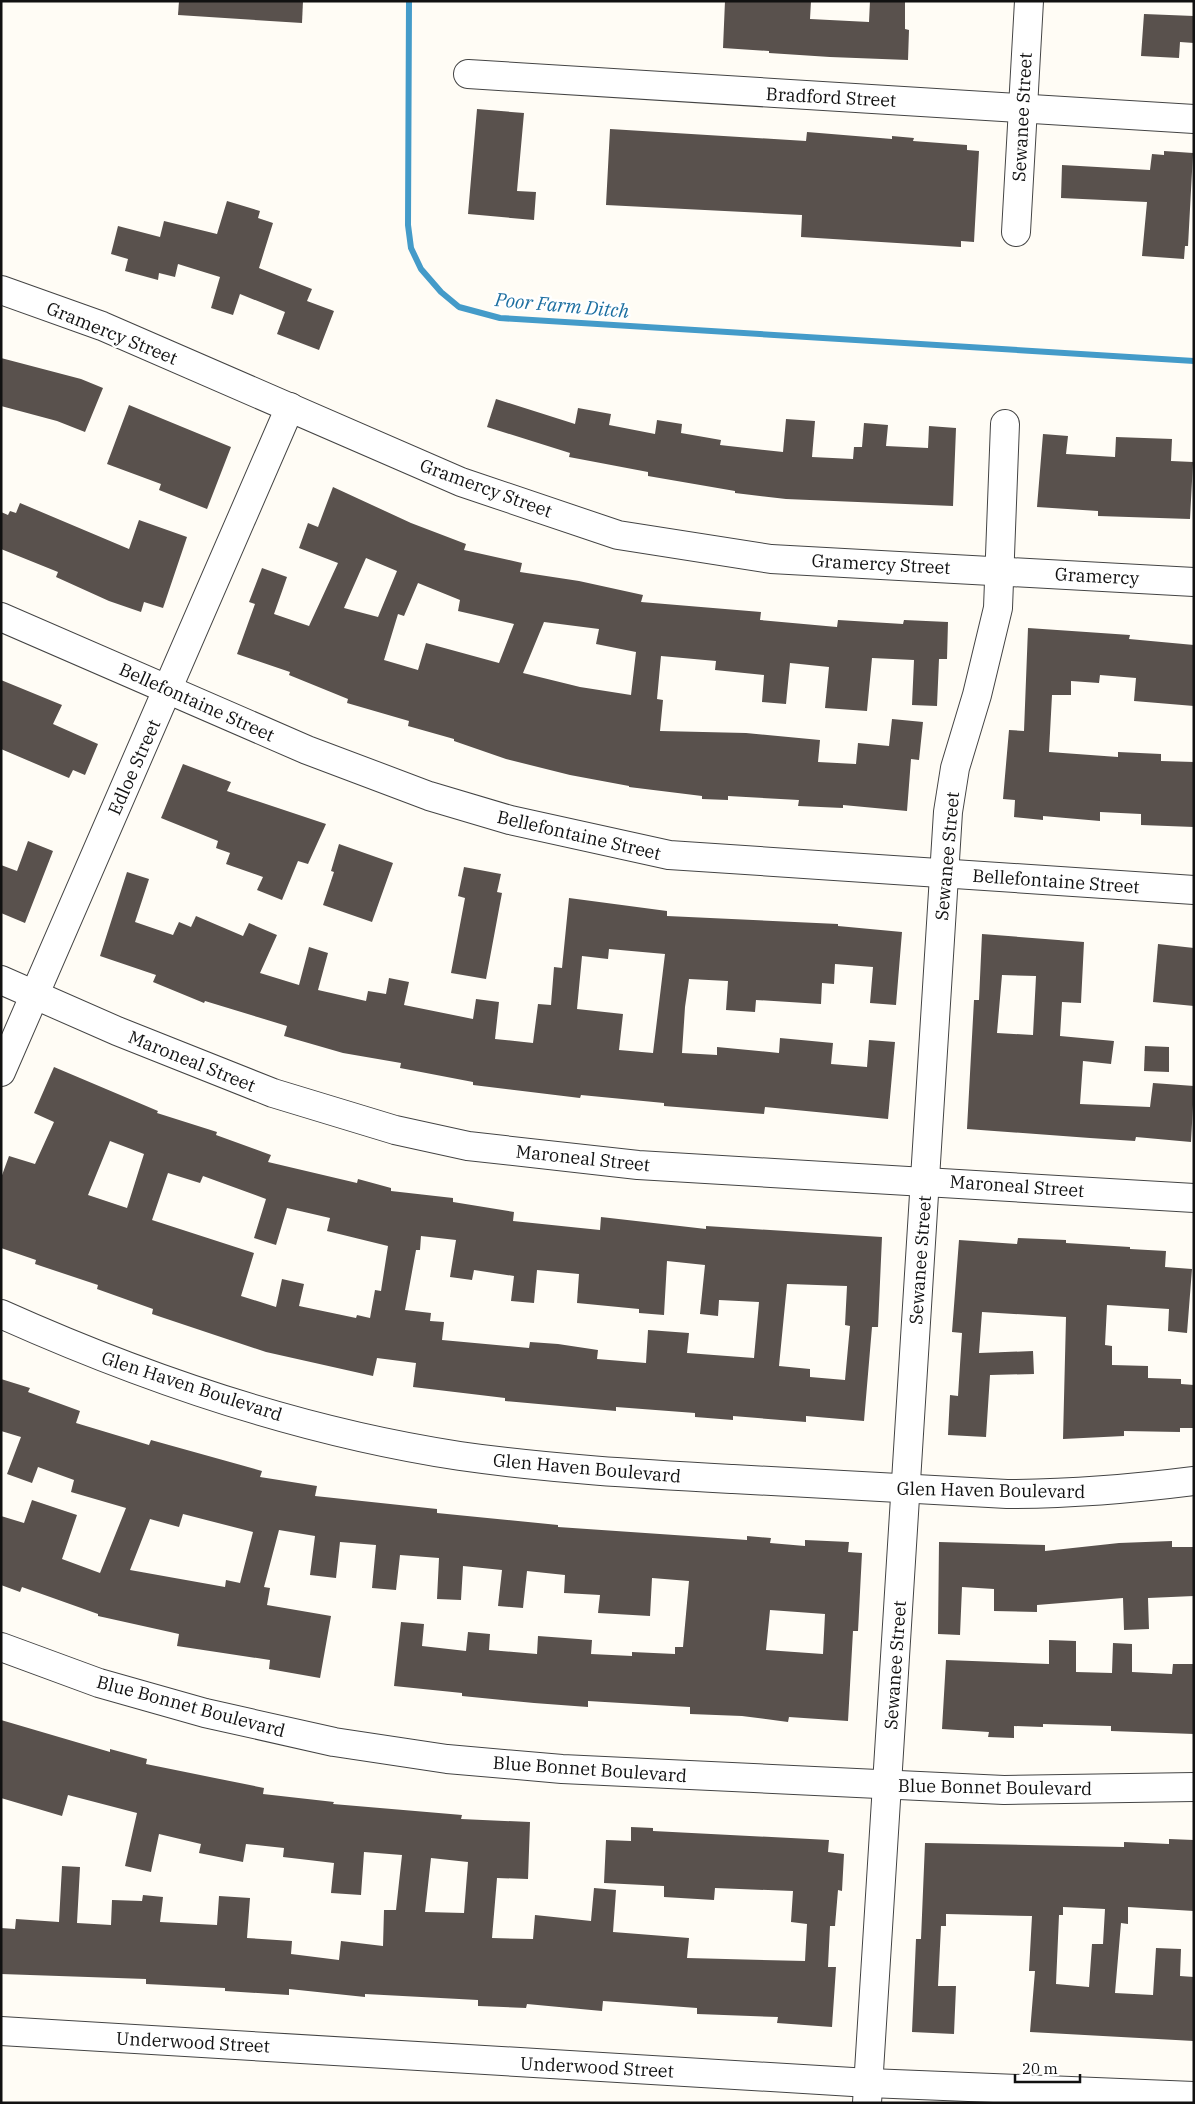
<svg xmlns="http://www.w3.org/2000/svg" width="1195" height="2104" viewBox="0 0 1195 2104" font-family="'IBM Plex Serif',serif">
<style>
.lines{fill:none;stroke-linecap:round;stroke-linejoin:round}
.stream{stroke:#449bc9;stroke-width:6}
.building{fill:#59514d;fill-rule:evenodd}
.minor-casing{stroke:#444;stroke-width:30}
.minor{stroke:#fff;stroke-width:28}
.labels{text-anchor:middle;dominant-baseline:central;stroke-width:5;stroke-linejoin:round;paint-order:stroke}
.street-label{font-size:18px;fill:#111;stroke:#fff}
.water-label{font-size:19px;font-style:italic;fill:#1c6ea0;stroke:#fff}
</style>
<rect width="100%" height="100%" fill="#fffcf5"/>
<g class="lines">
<polyline class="stream" points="409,1 408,225 411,248 421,269 441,292 459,307 500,318 1194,361"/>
</g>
<g class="building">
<polygon points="179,1 303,1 302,23 178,15"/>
<polygon points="725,1 811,1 810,19 869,22 870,1 905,1 905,29 909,30 908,60 830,57 769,53 769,51 723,48"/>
<polygon points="1144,14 1194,16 1194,43 1180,42 1179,58 1141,56"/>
<polygon points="477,109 524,113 517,191 536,192 534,220 468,214"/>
<polygon points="610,129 806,141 807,132 892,139 892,136 914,138 913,141 967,145 967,150 979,151 974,242 961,241 961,247 801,237 802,215 606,205"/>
<polygon points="1164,151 1193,153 1188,246 1185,246 1184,259 1142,256 1147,202 1061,198 1062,165 1150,170 1152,154 1164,155"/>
<polygon points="227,201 260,211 258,218 273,223 259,268 312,289 307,301 334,311 319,350 277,334 285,312 240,294 233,315 211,308 220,277 178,264 175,277 159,273 158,280 125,271 128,259 111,254 118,226 160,237 164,221 217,234"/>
<polygon points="1,358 81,379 103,388 85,432 57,421 1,406"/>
<polygon points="496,399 575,424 578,408 611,414 609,425 655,434 657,420 682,424 681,433 721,440 720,445 783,452 786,419 815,421 812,457 853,459 854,447 862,447 864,423 888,425 886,446 928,448 929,426 956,428 953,506 786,499 735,493 735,491 648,476 648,472 569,457 570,453 487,427"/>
<polygon points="129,405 231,447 207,509 159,490 161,484 107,464"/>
<polygon points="1043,434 1068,436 1066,454 1115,457 1116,437 1172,439 1171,461 1193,462 1190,519 1098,516 1098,511 1037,507"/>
<path d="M333,487L411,523L466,544L464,550L522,563L520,572L579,581L643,595L641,602L761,612L760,620L837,627L838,620L903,624L904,620L948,622L947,659H939L937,706L912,705L914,660L872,658L867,711L825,708L829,667L790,663L786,704L762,702L764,675L715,670L716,661L661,656L657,699L663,700L660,731L746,733L820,740L818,762L856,764L858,743L889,746L892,719L923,722L919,760L911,759L907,811L843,805V808L798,806L799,800L728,796V800L702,799V796L629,787V786L570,775L506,759L454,741V739L408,726L409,721L347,703L348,699L289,675L290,672L237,654L255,604L249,602L262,568L287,577L274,614L309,626L338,563L299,548L308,523L318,527ZM366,558L397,571L378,617L344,608ZM418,583L460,600L458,611L514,624L499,663L426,643L418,670L384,660L398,614L404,616ZM544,622L599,629L596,644L636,652L631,695L580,687L523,673Z"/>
<polygon points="20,503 129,549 139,520 187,537 163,608 144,602 141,612 109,601 56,577 58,572 1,549 1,512 8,515 10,511 16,513"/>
<polygon points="1028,628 1130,635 1129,639 1194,645 1194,706 1134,701 1136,678 1100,675 1099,683 1071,681 1071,695 1052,695 1049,752 1118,757 1118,752 1161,754 1161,761 1194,762 1194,827 1141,825 1141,814 1100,812 1100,821 1043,816 1043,820 1014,817 1015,800 1003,799 1009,730 1024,731"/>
<polygon points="1,680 62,705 53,724 98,744 85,775 73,770 69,778 1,749"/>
<polygon points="183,764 231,782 227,791 326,824 308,864 298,861 282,900 257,890 263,877 226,864 230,853 216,848 218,841 161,818"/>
<polygon points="28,841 53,851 25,923 1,913 1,865 17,871"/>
<polygon points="339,844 393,863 372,922 323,905 334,872 331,871"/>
<polygon points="464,867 501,874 497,892 502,893 486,979 451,973 465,898 458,896"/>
<path d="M127,872L149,879L135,922L173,935L179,922L191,927L196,916L243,936L249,923L277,935L260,973L299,985L309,947L328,953L318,990L366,1001L368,991L386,994L389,978L409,982L404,1005L473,1019L476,999L499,1002L495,1039L533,1043L538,1004L551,1005L554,967L562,968L569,898L667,911V916L838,924V926L902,932L896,1005L870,1003L873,967L835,964L834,984L822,983L821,1004L756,1000L755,1012L726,1010L728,981L689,979L685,1007L682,1053L717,1055V1047L779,1053L780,1038L833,1043L831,1064L867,1067L869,1040L895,1042L888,1119L765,1107L764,1114L664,1106V1103L581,1095L580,1098L473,1085V1082L400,1068L401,1063L343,1053L284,1036L287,1026L205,1001L204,1003L153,982L156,975L100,956ZM609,949L665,954L653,1053L619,1050L623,1014L577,1009L582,956L608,959Z"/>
<path d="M982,934L1084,942L1081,1003L1062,1002L1060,1036L1114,1041L1111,1064L1083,1061L1080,1104L1150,1107L1153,1083L1194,1086L1191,1142L1136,1137L1135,1141L1090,1138L967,1129L974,1000H979ZM1002,975L1036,976L1033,1035L997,1033Z"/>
<polygon points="1158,944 1194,948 1194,1006 1153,1002"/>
<polygon points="1145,1046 1169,1047 1169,1072 1144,1071"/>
<path d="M54,1067L158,1111L157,1113L217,1132L216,1135L271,1155L268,1162L357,1183L358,1179L391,1188V1191L453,1198V1202L514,1212L513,1221L600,1230L601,1217L706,1229V1226L882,1237L878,1327H872L864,1421L806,1416V1422L733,1416V1420L695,1417V1413L616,1407V1411L505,1401V1398L413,1387L416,1363L377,1358L373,1376L266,1352L152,1314L153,1309L97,1289L98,1285L35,1264L36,1260L1,1248V1178L9,1156L35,1164L54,1122L34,1113ZM110,1141L144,1154L127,1208L88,1195ZM168,1173L200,1183L203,1176L266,1199L254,1238L276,1245L287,1208L330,1218L327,1231L388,1246L381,1291L375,1290L370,1318L357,1315L356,1318L299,1306L304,1284L282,1279L276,1307L241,1296L254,1253L152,1220ZM421,1236L456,1240L450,1277L472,1280L474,1270L514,1276L511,1301L534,1303L537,1270L579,1274L577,1303L639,1309V1313L664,1315L667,1261L705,1265L700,1314L718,1316L719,1300L759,1302L754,1358L687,1353L689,1333L648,1330L646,1363L597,1359L598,1350L558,1344L530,1342L529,1348L442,1340L444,1322L430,1321L431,1313L405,1310L416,1250H420ZM787,1284L847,1286L845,1325L850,1326L845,1380L810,1377V1369L779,1366Z"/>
<polygon points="1018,1238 1066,1240 1066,1243 1130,1247 1130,1249 1166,1251 1165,1267 1192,1269 1187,1333 1168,1331 1169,1309 1107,1305 1105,1345 1112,1346 1112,1365 1148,1366 1148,1378 1181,1379 1181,1384 1194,1385 1194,1428 1180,1428 1180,1432 1124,1431 1124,1436 1063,1439 1066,1317 982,1312 979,1353 1033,1351 1034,1374 990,1375 986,1437 948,1435 950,1395 958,1396 962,1333 952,1332 959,1240 1017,1244"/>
<path d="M1,1379L30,1388L28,1392L80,1411L76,1423L149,1445L151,1440L262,1471L260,1477L317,1486L315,1496L437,1509V1513L558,1525V1527L747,1540V1536L771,1538L770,1543L805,1546V1540L849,1542L848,1552L862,1553L858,1631H853L848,1721L789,1717L788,1722L742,1716L690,1714V1707L672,1706L588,1701V1707L534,1703L462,1696V1693L394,1686L401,1622L424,1624L422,1646L466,1651L468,1632L490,1634L489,1650L537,1654L538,1636L592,1640L591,1654L632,1656V1652L675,1654V1647H683L689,1581L652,1578L650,1616L598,1613L600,1595L564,1593L565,1575L527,1571L523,1608L498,1606L502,1570L463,1566L461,1600L437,1599L439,1558L400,1555L396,1590L372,1588L376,1545L340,1542L336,1578L310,1575L315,1536L279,1530L264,1587L270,1588L267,1605L331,1616L320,1678L269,1669L270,1660L177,1646L179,1634L98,1616V1614L22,1587L20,1592L1,1585V1516L24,1523L32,1500L77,1515L62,1559L100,1573L126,1508L71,1492L74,1480L38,1467L32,1483L7,1474L21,1437L1,1431ZM183,1514L253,1532L240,1583L226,1580L225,1587L130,1570L150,1519L179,1527ZM770,1610L825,1614L823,1654L766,1650Z"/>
<polygon points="1172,1541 1172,1547 1194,1547 1194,1596 1148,1598 1149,1629 1124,1630 1123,1598 1037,1605 1037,1612 994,1611 994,1589 962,1587 960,1635 938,1634 939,1542 1045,1545 1045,1551 1119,1543"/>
<polygon points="1049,1640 1076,1641 1076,1672 1112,1673 1113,1643 1132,1644 1132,1672 1172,1674 1173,1664 1194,1664 1194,1734 1111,1731 1111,1726 1043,1724 1043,1727 1014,1726 1014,1738 988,1737 989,1732 942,1729 946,1660 1049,1664"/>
<path d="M1,1720L110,1752V1749L147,1759L146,1764L264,1788L263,1794L334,1802L333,1804L462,1815L461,1819L530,1822L528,1879L497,1878L492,1938L533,1939L535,1915L591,1921L594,1888L616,1890L613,1932L689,1938L687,1958L805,1961L807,1924L791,1922L793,1891L715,1888L714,1900L664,1897V1886L604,1883L606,1840L631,1841V1827L653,1828V1831L829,1840L828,1852L844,1854L842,1891L838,1890L835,1926H830L828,1967H836L832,2027L777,2023L778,2017L697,2014V2008L603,2001L602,2011L527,2004L526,2008L478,2006V2000L365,1994V1997L289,1989V1995L225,1991V1988L146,1984V1979L1,1974V1928L15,1929L16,1919L59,1922L62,1866L80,1867L77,1923L111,1925L112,1900L142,1901L143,1895L163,1897L160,1922L217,1925L219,1896L250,1898L247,1938L292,1941L291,1954L339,1960L341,1941L383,1946L384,1910H396L402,1855L364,1852L361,1895L331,1893L334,1863L283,1857L284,1848L246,1844L243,1862L199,1853L201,1844L159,1834L151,1872L125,1866L137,1813L68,1795L62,1816L1,1798ZM431,1858L468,1862L464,1913L425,1912Z"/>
<path d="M1169,1839L1194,1840V1911L1128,1907V1924L1121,1923L1115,1993L1153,1995L1156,1948L1181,1949L1180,1976L1194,1977V2041L1030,2032L1035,1971H1029L1032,1916L946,1914V1926H941L938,1986H956L954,2034L912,2032L916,1939H921L925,1843L1124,1847V1842L1169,1844ZM1063,1907L1105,1909L1103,1944H1092L1089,1987L1056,1984L1059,1915H1063Z"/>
</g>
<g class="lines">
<g class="minor-casing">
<g id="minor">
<polyline points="468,74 1194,119"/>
<polyline points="1016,232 1029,1"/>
<polyline points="1,290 102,326 461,482 618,535 771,559 1194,582"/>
<polyline points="1,617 307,750 429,796 510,820 669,855 1194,890"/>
<polyline points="1,980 117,1031 273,1093 395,1130 468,1146 638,1165 1194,1198"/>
<polyline points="1,1072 290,407"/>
<path d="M1,1314C146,1379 302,1432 460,1456C550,1469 642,1474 733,1479C824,1484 915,1489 1007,1494C1070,1494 1131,1489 1194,1481"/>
<polyline points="1,1647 99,1683 205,1713 334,1742 447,1759 562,1769 1004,1790 1194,1787"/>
<polyline points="1,2031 869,2083 1194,2096"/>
<polyline points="867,2103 948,812 955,768 977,695 998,608 1005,424"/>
</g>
</g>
<use href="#minor" class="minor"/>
</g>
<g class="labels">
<g class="street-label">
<text transform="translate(831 97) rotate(3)">Bradford Street</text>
<text transform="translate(1022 117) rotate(-87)">Sewanee Street</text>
<text transform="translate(112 333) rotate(22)">Gramercy Street</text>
<text transform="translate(486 488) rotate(20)">Gramercy Street</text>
<text transform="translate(881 564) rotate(3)">Gramercy Street</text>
<text transform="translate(1097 576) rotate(3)">Gramercy</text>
<text transform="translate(197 702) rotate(24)">Bellefontaine Street</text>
<text transform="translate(134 767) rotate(-66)">Edloe Street</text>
<text transform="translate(579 835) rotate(13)">Bellefontaine Street</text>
<text transform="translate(947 856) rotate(-85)">Sewanee Street</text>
<text transform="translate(1056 881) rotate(4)">Bellefontaine Street</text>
<text transform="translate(192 1061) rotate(22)">Maroneal Street</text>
<text transform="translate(583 1158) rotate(6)">Maroneal Street</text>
<text transform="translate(1017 1186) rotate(4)">Maroneal Street</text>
<text transform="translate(920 1260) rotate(-86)">Sewanee Street</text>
<text transform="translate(192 1386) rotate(18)">Glen Haven Boulevard</text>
<text transform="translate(587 1468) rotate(5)">Glen Haven Boulevard</text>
<text transform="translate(991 1490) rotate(1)">Glen Haven Boulevard</text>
<text transform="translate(895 1665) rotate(-86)">Sewanee Street</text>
<text transform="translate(191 1706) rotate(15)">Blue Bonnet Boulevard</text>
<text transform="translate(590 1769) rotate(4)">Blue Bonnet Boulevard</text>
<text transform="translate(995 1787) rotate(1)">Blue Bonnet Boulevard</text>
<text transform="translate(193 2042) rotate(3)">Underwood Street</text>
<text transform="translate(597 2067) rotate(3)">Underwood Street</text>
</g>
<g class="water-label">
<text transform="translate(562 305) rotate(5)">Poor Farm Ditch</text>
</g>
</g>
<rect width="1195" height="2104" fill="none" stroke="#111111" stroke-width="5"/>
<path d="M1015 2074v8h65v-8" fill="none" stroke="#111111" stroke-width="2.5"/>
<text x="1022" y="2074" font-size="15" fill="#111111" stroke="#ffffff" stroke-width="4" paint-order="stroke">20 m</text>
</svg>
